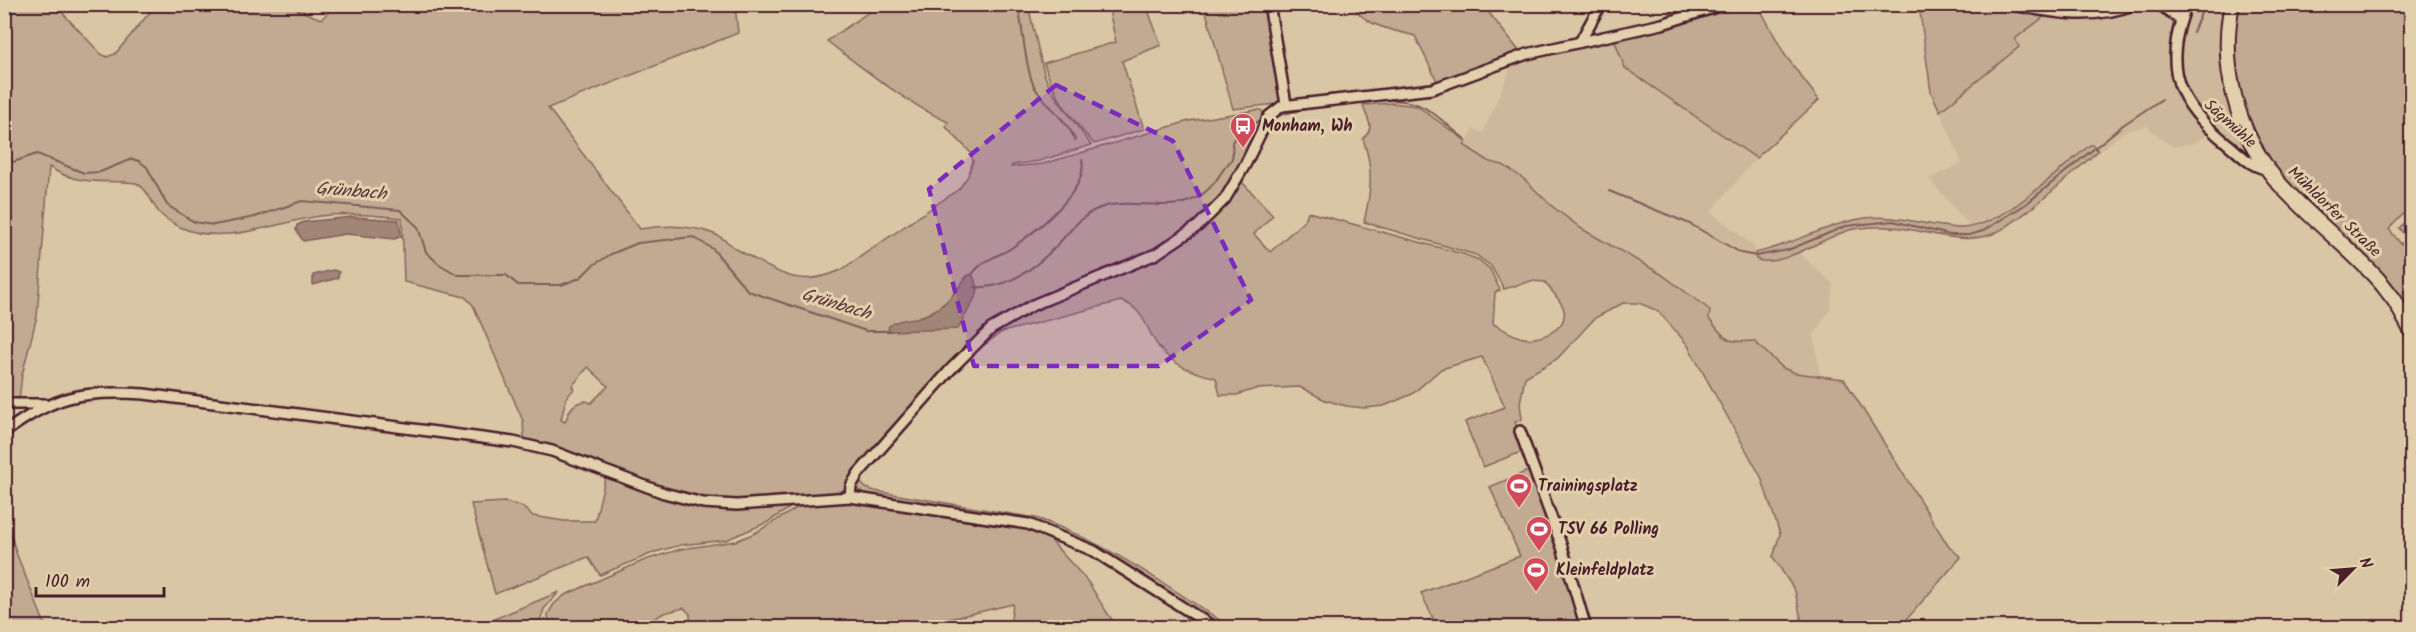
<svg xmlns="http://www.w3.org/2000/svg" width="2416" height="632" viewBox="0 0 2416 632" font-family="Kalam,sans-serif">
<style>
.built{fill:#cdb89b}
.green{fill:#c1aa91;stroke:#86645e;stroke-width:1.5;fill-rule:evenodd}
.water{fill:#a18576;stroke:#7e5c58;stroke-width:1.5}
.lines{fill:none;stroke-linecap:round;stroke-linejoin:round}
.stream{stroke:#7e5c58;stroke-width:2}
.street-casing{stroke:#4a1f2b;stroke-width:14}
.secondary-casing{stroke:#4a1f2b;stroke-width:18}
.street{stroke:#e2d0ad;stroke-width:9}
.secondary{stroke:#e2d0ad;stroke-width:14}
.marked{fill:#7b2cbf;fill-opacity:0.2;stroke:#7b2cbf;stroke-width:4.5;stroke-dasharray:12 8;stroke-linejoin:round}
.labels{text-anchor:middle;dominant-baseline:central;stroke-width:6;stroke-linejoin:round;paint-order:stroke}
.street-label{font-size:16px;fill:#4a1f2b;stroke:#e2d0ad}
.poi-label{font-size:16px;font-weight:bold;fill:#4a1f2b;stroke:#e2d0ad;text-anchor:start}
.water-label{font-size:18px;font-style:italic;fill:#5b333a;stroke:#e2d0ad}
</style>
<rect width="100%" height="100%" fill="#d9c6a5"/>
<filter id="ink" filterUnits="userSpaceOnUse"><feTurbulence type="fractalNoise" baseFrequency=".0167" numOctaves="2"/><feDisplacementMap in="SourceGraphic" scale="12" xChannelSelector="R" yChannelSelector="G"/><feConvolveMatrix kernelMatrix="1 2 1 2 8 2 1 2 1" color-interpolation-filters="sRGB"/></filter>
<g filter="url(#ink)">
<g class="built">
<polygon points="2193,4 2191,11 2210,10 2212,5 2228,5 2260,164 2210,133 2194,143 2175,147 2165,142 2147,126 2125,131 2025,212 1992,234 1980,237 1929,179 1962,163 1940,111 2018,47 2015,39 2045,16 2092,18 2111,17 2143,5"/>
<polygon points="1614,39 1625,68 1756,158 1711,212 1754,246 1756,259 1775,259 1799,253 1833,284 1830,309 1814,335 1820,376 1795,373 1783,368 1754,341 1740,344 1728,341 1709,319 1710,310 1662,274 1597,240 1553,207 1524,179 1503,165 1490,162 1479,156 1464,145 1474,129 1483,133 1512,65 1584,44"/>
</g>
<g class="green">
<path d="M338,4L735,5L738,33L548,108L640,229C664,225 691,225 714,234C723,237 730,245 738,250C777,271 797,290 841,270L959,189L968,176L973,161L971,153L946,127L948,122C905,102 865,70 827,41L879,5H1028L1044,74L1051,90L1091,145L1039,161L1012,165L1011,167L1043,164L1189,121L1256,110H1261L1265,116L1244,161L1224,194L1195,223L1164,246L1002,318L845,489L836,494L720,501L697,498L663,489L595,462L524,440L523,421L473,305L465,297L404,282L402,218C375,215 347,213 320,216C276,222 223,247 180,227C173,223 162,218 158,211C150,201 148,189 136,183C102,179 80,187 49,167L37,316L22,375L19,400L5,401V5H55L101,54L107,57L115,54L156,5H285L321,19ZM588,367L608,386L591,403L586,401C571,403 570,410 565,422L561,420L566,398L574,389L572,386Z"/>
<path d="M1111,5H1146L1161,45L1122,61L1144,129L1094,144C1073,120 1052,94 1044,63L1116,42L1110,15Z"/>
<polygon points="1204,5 1267,5 1281,101 1276,104 1233,109"/>
<path d="M1353,5H1483L1519,51L1438,83L1415,36C1393,30 1363,26 1353,5Z"/>
<polygon points="1671,5 1713,5 1669,17"/>
<polygon points="1735,5 1758,5 1785,55 1819,100 1756,158 1625,68 1614,39 1671,25"/>
<polygon points="1919,5 1991,5 2045,16 2015,39 2019,47 1940,111 1931,92"/>
<polygon points="2236,5 2411,5 2412,200 2407,205 2411,210 2411,220 2404,213 2389,229 2401,244 2407,238 2399,228 2405,222 2411,229 2411,290 2397,295 2285,184 2250,130 2232,66"/>
<path d="M1392,103L1417,106L1466,141L1464,145L1490,162L1503,165L1524,179L1553,207L1582,229L1661,274L1710,310L1709,319C1728,341 1725,343 1754,341L1783,368L1795,373L1844,379L1949,547L1961,557L1906,620L1910,627H1803L1795,591L1773,557L1780,534L1761,477L1687,344L1658,311L1639,303H1623L1612,309L1595,318L1557,359L1525,377L1520,403L1522,419L1515,422L1526,450L1483,467L1465,422L1505,407L1482,357L1441,369L1412,394L1384,406L1364,408L1346,406L1325,400L1300,387L1255,389L1237,395H1220L1216,378C1197,373 1179,368 1165,354C1146,337 1148,309 1121,301L1002,332L965,359L995,330L1020,315L1157,257L1181,243L1196,232L1240,180L1273,215L1254,234L1270,252L1305,220L1308,212L1463,254L1479,260L1490,269L1500,290L1495,292L1493,324C1502,328 1513,336 1523,338C1539,341 1568,330 1564,310C1562,301 1550,290 1545,282L1531,281L1504,289L1491,266L1476,255L1364,222C1371,192 1374,169 1363,139C1377,125 1366,120 1363,105Z"/>
<path d="M2090,145H2093L2098,151C2075,171 2015,227 1990,235C1963,243 1940,235 1913,230C1894,226 1873,226 1854,229C1829,233 1779,271 1756,259L1755,253C1792,245 1826,224 1865,218C1898,214 1927,227 1960,228C2001,229 2058,170 2090,145Z"/>
<polygon points="1530,470 1584,627 1416,628 1433,618 1421,593 1520,556 1490,487"/>
<polygon points="606,474 700,506 745,509 797,503 768,522 726,540 681,545 655,552 600,575 588,557 495,594 471,504 505,502 521,506 533,516 564,521 595,521"/>
<path d="M858,480L866,488L875,491L1036,518C1106,542 1168,586 1230,627H1220C1167,590 1103,543 1041,525C983,508 922,506 864,493L855,488Z"/>
<path d="M855,500L1024,527L1047,534C1058,552 1074,564 1087,581C1098,596 1105,613 1118,627H1010L1013,604L910,628L690,627V614L684,608L664,613L645,624L664,627H549L548,614L554,604L565,595L645,560L681,549L736,541L755,533L807,502Z"/>
<polygon points="4,512 17,555 46,627 5,627"/>
<polygon points="559,592 544,609 540,621 505,621 475,627"/>
</g>
<g class="water">
<polygon points="352,217 399,220 401,236 395,239 346,234 303,241 296,230 297,225 304,222"/>
<polygon points="333,270 339,272 338,278 313,285 313,275"/>
<path d="M972,274L978,287L977,294L958,329L888,331L889,326C899,319 905,320 916,318C942,311 953,296 967,276Z"/>
</g>
<g class="lines">
<g class="stream">
<path d="M1018,4C1022,24 1026,73 1035,88C1046,105 1068,121 1075,140"/>
<polyline points="2193,32 2205,4"/>
<path d="M1273,117C1304,108 1387,93 1416,104C1433,110 1450,128 1465,139"/>
<polyline points="4,165 37,154 84,173 100,172 132,159 139,161 147,167 167,205 194,222 214,225 255,217 302,201 400,210 418,227 426,252 439,264 458,275 506,275 518,285 561,285 580,278 592,266 611,254 638,243 693,237 713,249 748,291 866,331 891,331"/>
<polyline points="1609,191 1690,224 1741,253 1756,256 1788,250 1846,226 1893,221 1950,235 1969,235 1983,231 2026,204 2123,125 2162,99"/>
<polyline points="2405,205 2412,197"/>
<path d="M972,275C982,259 998,257 1013,247C1036,231 1089,190 1082,160"/>
<path d="M975,287C1007,290 1038,266 1058,244C1069,232 1081,217 1095,210C1136,190 1188,229 1221,173C1231,156 1234,167 1232,142C1240,131 1250,124 1262,120"/>
</g>
<g class="street-casing">
<g id="street">
<polyline points="1269,4 1286,104"/>
<path d="M2008,4C2052,13 2093,21 2135,4"/>
<polyline points="2159,4 2181,20"/>
<path d="M2187,4C2161,68 2177,104 2229,145C2241,155 2252,168 2268,169"/>
<polyline points="1580,42 1601,4"/>
<polyline points="4,404 44,404"/>
<polyline points="1520,431 1562,547 1586,628"/>
<path d="M4,433C54,395 83,390 144,394L513,442L552,451L664,493L703,503L737,505L850,497L1028,524L1094,551L1215,628"/>
<polyline points="850,497 851,486 858,474 951,369 991,329 1033,305 1156,254 1198,226 1225,199 1245,165 1269,116 1282,106 1432,89 1527,54 1662,24 1726,4"/>
</g>
</g>
<g class="secondary-casing">
<path id="secondary" d="M2232,4C2219,66 2237,133 2277,181C2309,218 2350,247 2382,284L2395,301L2412,332"/>
</g>
<use href="#street" class="street"/>
<use href="#secondary" class="secondary"/>
</g>
</g>
<path class="marked" d="M1056,85L1173,141L1251,300L1159,366H974L929,189Z"/>
<defs>
<g id="bus-pin" transform="scale(1.35)"><path d="M0 17L-7.5 6A9.5 9.5 0 1 1 7.5 6Z" fill="#d1495b" stroke="#e2d0ad"/><path d="M-5-6H5V4H4V6H2V4H-2V6H-4V4H-5ZM-3.5-4V0h7V-4ZM-3.5 1.2v1.5H-2V1.2ZM2 1.2v1.5H3.5V1.2Z" fill="#fff"/></g>
<g id="stadium-pin" transform="scale(1.35)"><path d="M0 17L-7.5 6A9.5 9.5 0 1 1 7.5 6Z" fill="#d1495b" stroke="#e2d0ad"/><path d="M0-5a6.5 5 0 1 0 0 10a6.5 5 0 1 0 0-10ZM-3.5-1.8h7v3.6h-7Z" fill="#fff"/></g>
</defs>
<g fill-rule="evenodd">
<use href="#bus-pin" x="1243" y="126"/>
<use href="#stadium-pin" x="1519" y="486"/>
<use href="#stadium-pin" x="1539" y="529"/>
<use href="#stadium-pin" x="1536" y="570"/>
</g>
<g class="labels">
<g class="street-label">
<text transform="translate(2230 124) rotate(42)">Sägmühle</text>
<text transform="translate(2334 212) rotate(44)">Mühldorfer Straße</text>
</g>
<g class="poi-label">
<text x="1262" y="126">Monham, Wh</text>
<text x="1538" y="486">Trainingsplatz</text>
<text x="1558" y="529">TSV 66 Polling</text>
<text x="1556" y="570">Kleinfeldplatz</text>
</g>
<g class="water-label">
<text transform="translate(351 192) rotate(5)">Grünbach</text>
<text transform="translate(836 305) rotate(17)">Grünbach</text>
</g>
</g>
<rect width="2416" height="632" fill="none" stroke="#e2d0ad" stroke-width="24"/>
<rect x="12" y="12" width="2392" height="608" fill="none" stroke="#4a1f2b" stroke-width="2" filter="url(#ink)"/>
<g transform="translate(2353 569) rotate(65)" stroke="#e2d0ad" stroke-width="4.5" paint-order="stroke">
<path d="M0-4.5L10 22L0 15L-10 22Z" fill="#4a1f2b"/>
<text y="-9" font-size="16" font-weight="bold" text-anchor="middle" fill="#4a1f2b">N</text>
</g>
<path d="M36 587v9h128v-9" fill="none" stroke="#4a1f2b" stroke-width="3"/>
<text x="45" y="587" font-size="18" fill="#4a1f2b" stroke="#e2d0ad" stroke-width="4.5" paint-order="stroke">100 m</text>
</svg>
